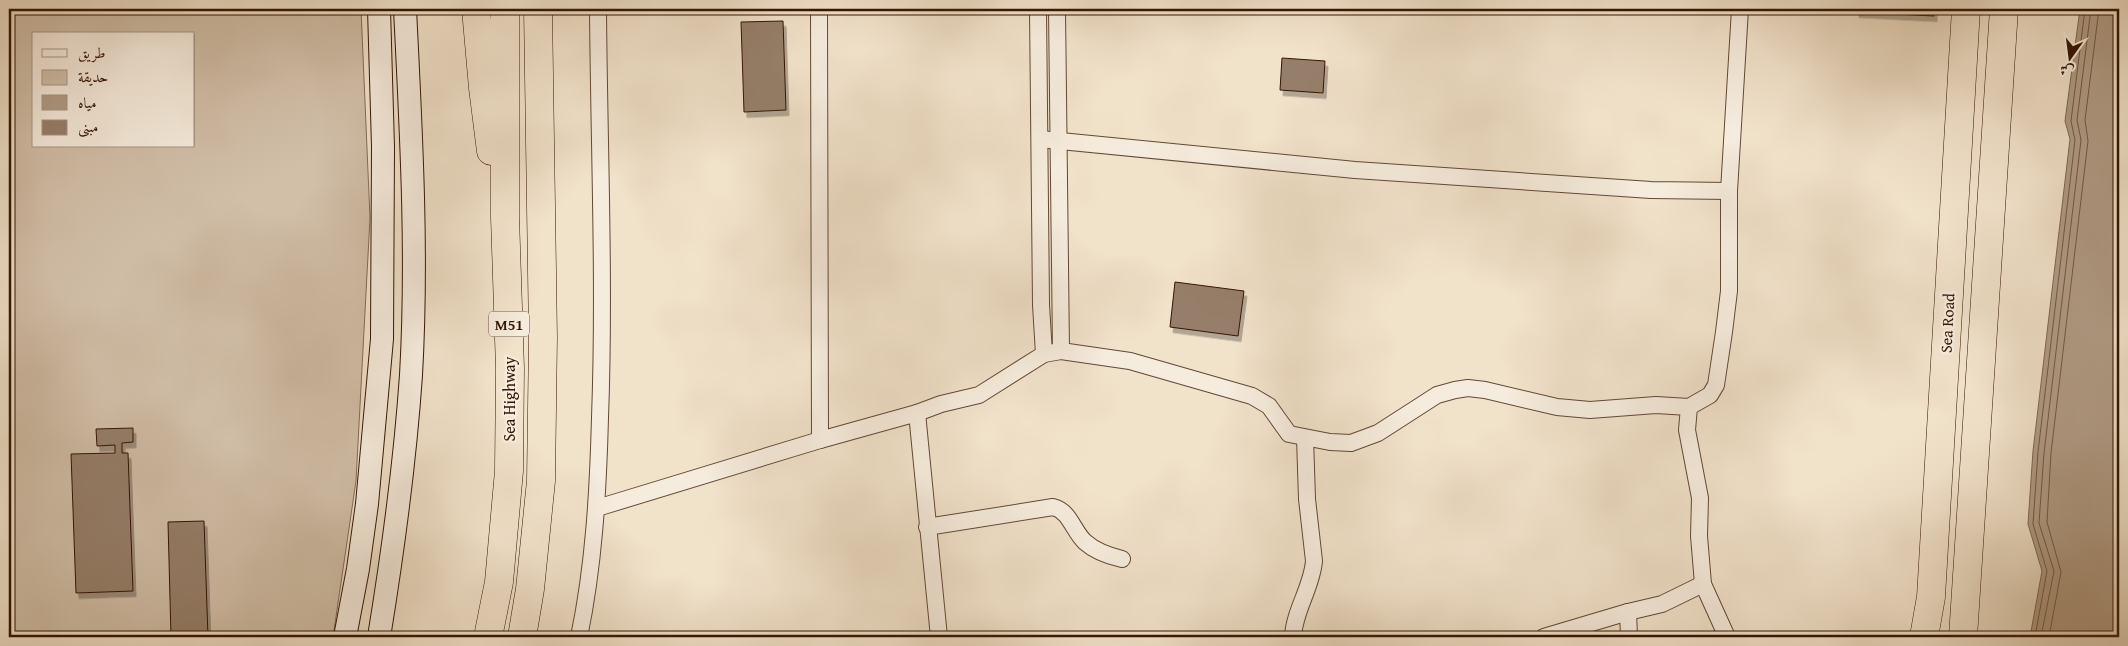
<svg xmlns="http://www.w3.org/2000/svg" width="2128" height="646" viewBox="0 0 2128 646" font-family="'Gentium Book Plus',Amiri,serif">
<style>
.green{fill:#d1bfa8;stroke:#826a56;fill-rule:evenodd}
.water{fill:#b19c86;stroke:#7f6652}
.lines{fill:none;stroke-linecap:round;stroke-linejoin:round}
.shore{stroke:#725844;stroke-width:1}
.building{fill:#967f6a;stroke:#341403;filter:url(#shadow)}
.street-casing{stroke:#634835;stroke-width:18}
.secondary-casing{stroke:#341403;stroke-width:24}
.highway-casing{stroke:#341403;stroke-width:29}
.street{stroke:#f6ecdd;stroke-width:16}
.secondary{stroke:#f6ecdd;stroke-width:22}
.highway{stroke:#f1e2ca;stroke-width:28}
.labels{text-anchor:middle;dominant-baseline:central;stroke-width:4.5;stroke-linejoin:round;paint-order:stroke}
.shield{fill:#f6ecdd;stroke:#6e5544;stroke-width:1}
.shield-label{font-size:15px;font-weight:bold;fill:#341403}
.street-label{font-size:16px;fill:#341403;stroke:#f6ecdd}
</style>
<defs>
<filter id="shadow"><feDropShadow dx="3" dy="5.5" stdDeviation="0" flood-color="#0004"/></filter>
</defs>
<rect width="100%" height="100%" fill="#f1e2ca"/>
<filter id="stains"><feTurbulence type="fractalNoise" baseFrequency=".004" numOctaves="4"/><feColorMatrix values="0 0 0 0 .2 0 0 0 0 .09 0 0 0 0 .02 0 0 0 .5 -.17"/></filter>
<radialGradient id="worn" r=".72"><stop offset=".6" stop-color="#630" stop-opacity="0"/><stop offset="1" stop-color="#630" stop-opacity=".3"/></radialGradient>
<path class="green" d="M9,9H361L370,218L356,481L333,637H9ZM34,34H194V146H34Z"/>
<polygon class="water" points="2080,9 2119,9 2119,637 2030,637 2042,571 2028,524 2033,451 2070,139 2065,121"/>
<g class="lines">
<g class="shore">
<polyline points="2035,637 2047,571 2033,524 2038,452 2075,140 2071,121 2085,9"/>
<polyline points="2041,637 2054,571 2039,523 2044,453 2081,140 2077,120 2091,9"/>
<polyline points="2049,637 2061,572 2047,522 2051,453 2088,141 2085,120 2099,9"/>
</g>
</g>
<g class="building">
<polygon points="1856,9 1934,9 1934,16 1856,12"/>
<polygon points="783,21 786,110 744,112 741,22"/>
<polygon points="1282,58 1325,61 1323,93 1280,90"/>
<polygon points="1175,282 1244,291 1238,336 1170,327"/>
<polygon points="133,428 133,442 122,443 122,453 128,453 133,591 76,593 71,454 115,453 115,445 97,446 96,429"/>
<polygon points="204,521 208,637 171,637 168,522"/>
</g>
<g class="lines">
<g class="street-casing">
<g id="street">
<polyline points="819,9 820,440"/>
<polyline points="1038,9 1041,305 1044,354"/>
<polyline points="1057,9 1061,351"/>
<polyline points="1040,139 1355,170 1651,190 1729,191"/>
<polyline points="917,413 941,404 979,395 1044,354 1061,351 1130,361 1252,396 1269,406 1289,434 1330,442 1351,443 1378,433 1437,395 1455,390 1468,388 1485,390 1557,407 1590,410 1656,405 1689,407"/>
<polyline points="597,508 820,440 917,413 939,637"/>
<path d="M927,527L1053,507C1070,511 1073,531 1085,542C1095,551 1109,556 1122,559"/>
<path d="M579,637C594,565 598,492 600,418C605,282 599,145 598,9"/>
<path d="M1293,637C1294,611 1312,587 1314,561L1307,499L1305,438"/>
<polyline points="1544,637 1628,612"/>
<polyline points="1629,637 1628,612 1662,604 1703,584"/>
<polyline points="1727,637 1703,584 1699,536 1700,498 1687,430 1689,407 1710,395 1716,385 1724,332 1729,291 1729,191 1740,9"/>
</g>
</g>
<g class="secondary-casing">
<g id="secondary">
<polyline points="345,637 358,569 367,504 382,339 383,147 379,9"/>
<path d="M379,637C393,551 405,463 411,375C418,253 411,131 405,9"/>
</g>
</g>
<g class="highway-casing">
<g id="highway">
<polyline points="476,9 483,88 491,151"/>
<polyline points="488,637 499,582 509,471 510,368 505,217 505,9"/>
<polyline points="522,637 530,589 541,481 543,337 538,9"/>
<polyline points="1924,637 1931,597 1966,9"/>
<polyline points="1963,637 2004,9"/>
</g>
</g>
<use href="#street" class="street"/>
<use href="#secondary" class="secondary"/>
<use href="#highway" class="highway"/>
</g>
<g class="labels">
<rect class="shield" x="489" y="311.5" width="40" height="25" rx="4"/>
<g class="shield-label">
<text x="509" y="324">M51</text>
</g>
<g class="street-label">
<text transform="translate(1947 323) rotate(-87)">Sea Road</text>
<text transform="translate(509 399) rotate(-90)">Sea Highway</text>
</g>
</g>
<rect width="2128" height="646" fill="none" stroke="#f1e2ca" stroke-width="30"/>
<rect x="10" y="10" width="2108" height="626" fill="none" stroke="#341403" stroke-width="2.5"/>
<rect x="15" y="15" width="2098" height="616" fill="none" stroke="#341403"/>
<rect x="32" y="32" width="162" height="115" fill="#f6ecdd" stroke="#a89686"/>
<rect x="42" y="49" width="25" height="8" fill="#f6ecdd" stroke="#a89686"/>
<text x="78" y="58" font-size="15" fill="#341403">طريق</text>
<rect x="42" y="70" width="25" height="15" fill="#d1bfa8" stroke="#a89686"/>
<text x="78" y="82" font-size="15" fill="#341403">حديقة</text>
<rect x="42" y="95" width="25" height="15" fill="#b19c86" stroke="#a89686"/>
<text x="78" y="108" font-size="15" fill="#341403">مياه</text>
<rect x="42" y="120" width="25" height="15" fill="#967f6a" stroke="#a89686"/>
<text x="78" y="132" font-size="15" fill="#341403">مبنى</text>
<g transform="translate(2070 58) rotate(194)" stroke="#f6ecdd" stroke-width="4" paint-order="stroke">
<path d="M0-4L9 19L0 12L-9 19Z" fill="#341403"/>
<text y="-8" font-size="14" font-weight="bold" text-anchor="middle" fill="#341403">ش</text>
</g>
<rect width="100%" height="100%" filter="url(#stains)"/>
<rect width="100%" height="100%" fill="url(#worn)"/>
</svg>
